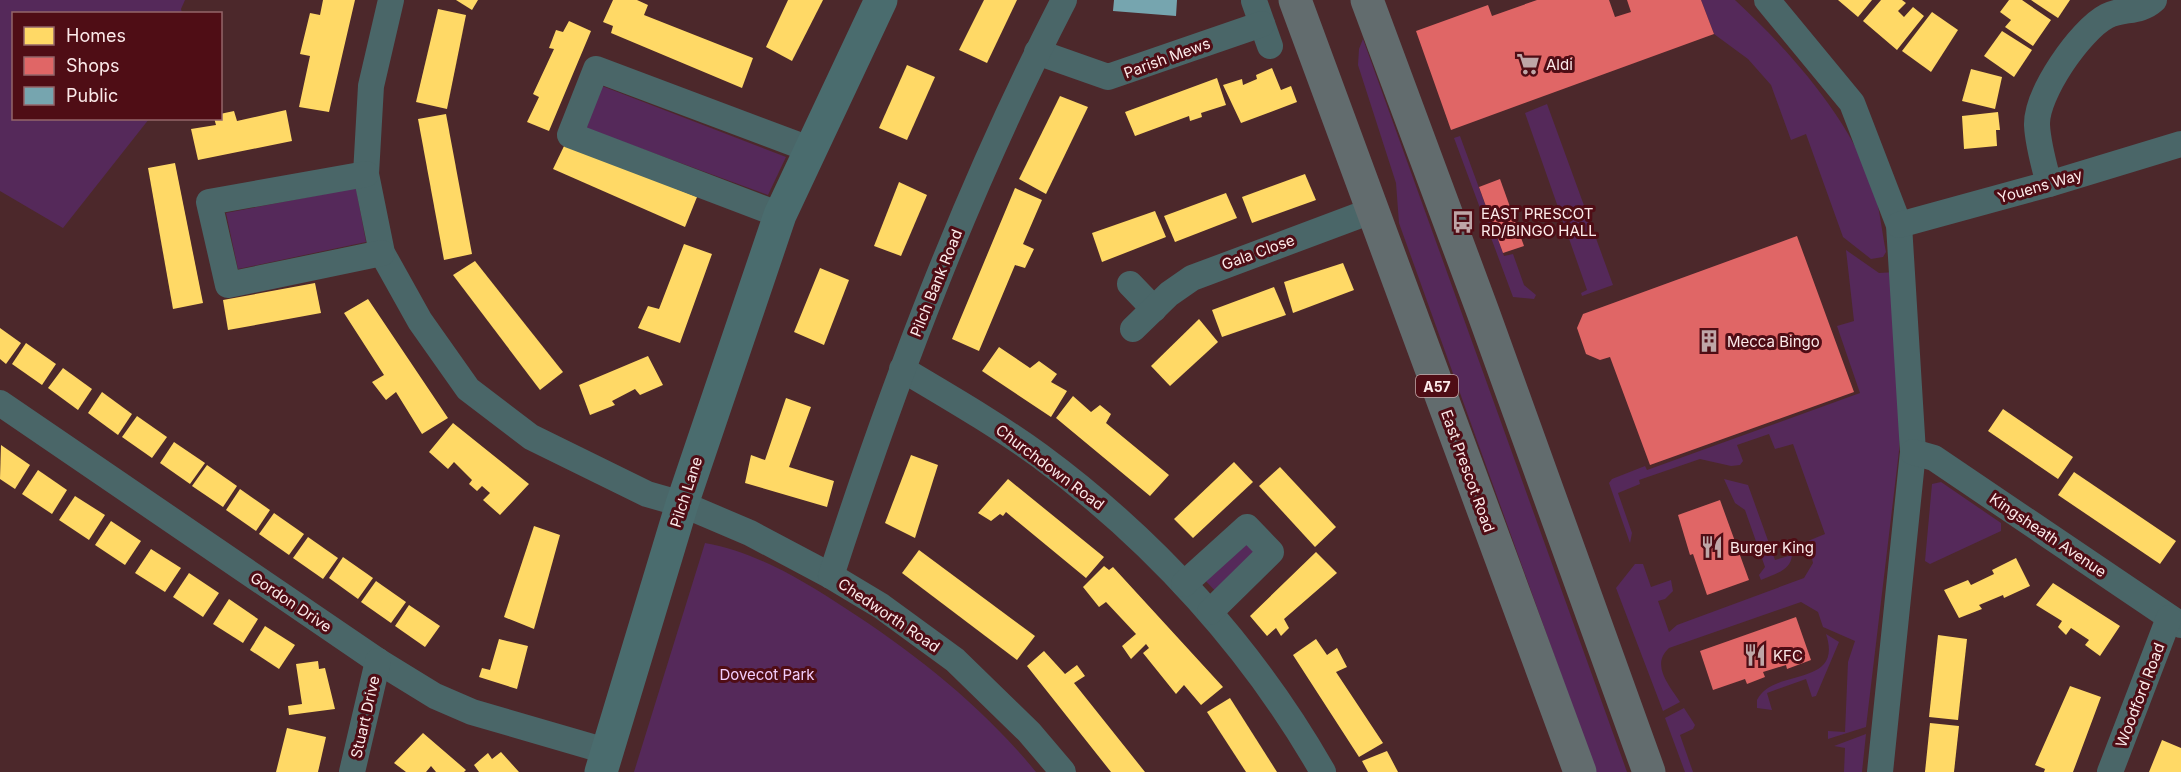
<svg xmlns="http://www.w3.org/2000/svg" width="2181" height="772" viewBox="0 0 2181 772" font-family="Inter,sans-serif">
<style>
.green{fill:#55295a}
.homes{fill:#ffd966}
.shops{fill:#e06666}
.public{fill:#76a5af}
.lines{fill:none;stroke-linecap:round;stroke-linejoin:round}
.street{stroke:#4a6668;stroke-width:26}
.secondary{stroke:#4a6c6e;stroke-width:33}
.highway{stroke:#626c6e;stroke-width:33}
.labels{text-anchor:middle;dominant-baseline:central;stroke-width:6;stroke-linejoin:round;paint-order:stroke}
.shield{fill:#4f0d15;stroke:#c8a8aa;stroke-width:1.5}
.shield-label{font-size:14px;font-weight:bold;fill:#fceaea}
.street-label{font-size:15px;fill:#fceaea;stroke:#4f0d15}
.poi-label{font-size:15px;fill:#fceaea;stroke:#4f0d15;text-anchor:start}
.park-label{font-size:15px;fill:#f2cdfb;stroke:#4f0d15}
</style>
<rect width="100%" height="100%" fill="#4c282b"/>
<g class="green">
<polygon points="0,0 185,0 181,9 182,13 14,14 14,118 149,119 63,228 0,191"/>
<path d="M1701,0H1735C1789,50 1853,121 1875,193C1880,212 1882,232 1886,252L1883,257L1871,259L1843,237L1806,134L1791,140L1771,85L1748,59L1714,34Z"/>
<polygon points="1363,39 1627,772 1596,772 1399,223 1396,183 1358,65 1359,49"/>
<polygon points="602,86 786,157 768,195 585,128"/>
<polygon points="1547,104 1613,285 1582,296 1581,293 1587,290 1525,113"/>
<polygon points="1460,136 1504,256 1513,254 1524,285 1536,295 1534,299 1513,297 1454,138"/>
<polygon points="356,188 366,242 238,269 226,213"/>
<path d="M1846,250L1879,273L1896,272L1901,417L1899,451L1866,727L1828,739V731L1845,732L1848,662L1855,641L1823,627L1818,612L1801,602L1669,648C1650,665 1670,686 1680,702L1663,711L1616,588L1635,564H1643L1651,587L1671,580L1673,591L1665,599L1658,601L1669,632L1677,625L1804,578L1813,563L1808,541L1825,534L1793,444L1775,449L1769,434L1737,445L1743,461L1740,465L1731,466L1700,459L1639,480L1640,484L1618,493L1632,533L1630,543L1609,483L1612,479L1645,466L1647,470L1860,393L1837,326L1854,321Z"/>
<path d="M1724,479L1748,485L1775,560L1792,555C1791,571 1774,574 1761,580L1759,575L1765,567L1745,510L1735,503Z"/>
<polygon points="1941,482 2001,523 2001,531 1930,564 1925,561 1932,484"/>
<path d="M705,543C756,552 802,580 845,608C916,654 982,706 1036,772H634Z"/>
<polygon points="1247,543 1256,551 1220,596 1201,576"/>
<path d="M1826,634L1839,642L1816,696L1812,697L1806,679L1767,693L1772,710L1757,708V700C1773,667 1844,688 1826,634Z"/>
<polygon points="1684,708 1695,725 1693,729 1680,735 1693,772 1685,772 1665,718"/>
<polygon points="1866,734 1862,772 1844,772 1845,748 1834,746"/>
</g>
<g class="homes">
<polygon points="323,0 355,0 329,112 299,107 310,56 300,54 310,13 320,15"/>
<polygon points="456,0 478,0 472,10"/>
<polygon points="613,0 637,0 648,5 644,15 753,58 742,88 611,33 613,26 603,22"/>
<polygon points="788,0 823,0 792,61 766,47"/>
<polygon points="984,0 1017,0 987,63 959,50"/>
<polygon points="1838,0 1872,0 1858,17"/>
<polygon points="1881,0 1902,0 1906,3 1898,11 1904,17 1913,7 1924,16 1897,50 1863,21"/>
<polygon points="2009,0 2022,0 2051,20 2033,46 2005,27 2011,20 2000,12"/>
<polygon points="2031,0 2070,0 2058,18"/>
<polygon points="438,9 466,15 447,109 416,102"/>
<polygon points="1932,12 1958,30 1931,72 1902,51"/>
<polygon points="569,21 591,31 549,131 527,122 539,97 533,94 554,49 549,48 556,30 563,32"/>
<polygon points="2002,31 2032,50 2014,77 1984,56"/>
<polygon points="907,65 935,77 907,140 879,128"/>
<polygon points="1272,68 1281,90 1291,86 1297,102 1241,123 1223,85 1242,79 1243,85 1257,79 1256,75"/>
<polygon points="1971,69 2002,77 1995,109 1962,101"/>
<polygon points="1217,78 1226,105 1201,113 1202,117 1190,121 1189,116 1135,136 1125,112"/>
<polygon points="1060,96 1088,107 1046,194 1019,179"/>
<polygon points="286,110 292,141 198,160 191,129 216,125 214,118 220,118 220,114 234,111 237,121"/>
<polygon points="1998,112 2000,130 1996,130 1997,146 1964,149 1962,116"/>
<polygon points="446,114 472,254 444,260 418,119"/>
<polygon points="565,144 697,197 685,227 553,169"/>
<polygon points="175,163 203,303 173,309 148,168"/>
<polygon points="1305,174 1316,200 1252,223 1242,197"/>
<polygon points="899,182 927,195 901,256 874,246"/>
<polygon points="1015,188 1042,200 1023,244 1034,249 1025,268 1015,265 979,351 952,339"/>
<polygon points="1226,193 1237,218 1175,242 1164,216"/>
<polygon points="1155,211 1166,237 1102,262 1092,233"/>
<polygon points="684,244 712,254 680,343 638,328 648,306 659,309"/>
<polygon points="475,261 563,372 540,390 453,275"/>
<polygon points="1343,263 1354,290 1293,313 1284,282"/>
<polygon points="820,268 849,280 824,345 794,332"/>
<polygon points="315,283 321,313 228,330 223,300"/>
<polygon points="1274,287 1286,315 1222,337 1212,310"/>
<polygon points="368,299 448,418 422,434 396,392 386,400 372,382 384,375 344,313"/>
<polygon points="1199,319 1218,342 1170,386 1151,366"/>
<polygon points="0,328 21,343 6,364 0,359"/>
<polygon points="26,343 56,364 42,385 12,364"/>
<polygon points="999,347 1030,368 1039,361 1057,374 1051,382 1067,391 1051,417 982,371"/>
<polygon points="648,356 663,385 640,395 635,389 612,401 615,405 590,415 579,385"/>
<polygon points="63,368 92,389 78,410 48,388"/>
<polygon points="102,392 132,414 118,435 88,413"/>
<polygon points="1073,396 1091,412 1100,405 1111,414 1106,423 1169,475 1150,496 1056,418"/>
<polygon points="786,398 811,407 789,467 834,481 827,507 745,483 751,455 765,460"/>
<polygon points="2003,409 2073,457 2058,479 1988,431"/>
<polygon points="137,416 167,437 152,458 122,437"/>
<polygon points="453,423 529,484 500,515 483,500 490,493 482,486 477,491 469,484 472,480 454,462 448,469 429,452"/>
<polygon points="174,442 205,463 190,484 160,463"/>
<polygon points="1,445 30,465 15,489 0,479"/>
<polygon points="911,455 938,465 915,538 885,523"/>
<polygon points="1234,462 1253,482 1193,538 1174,519"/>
<polygon points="207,465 237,486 223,507 192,486"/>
<polygon points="1280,467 1336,527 1315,547 1259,486"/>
<polygon points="38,470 67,490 52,514 22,494"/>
<polygon points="2074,472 2176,541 2160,564 2058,495"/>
<polygon points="1008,479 1104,557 1086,578 1006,512 1003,516 1000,514 991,521 978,513"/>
<polygon points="240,489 270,510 256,531 226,510"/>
<polygon points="75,496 105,515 89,540 59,520"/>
<polygon points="274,513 304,534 289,555 259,534"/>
<polygon points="111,521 141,541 125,565 95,545"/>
<polygon points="534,526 560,535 534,629 504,617"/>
<polygon points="308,537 338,558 323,579 293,558"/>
<polygon points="151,549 181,568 165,592 135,573"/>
<polygon points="919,550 1035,636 1017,660 902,573"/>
<polygon points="1316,552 1337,573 1284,619 1289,628 1281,636 1276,628 1267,636 1250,616"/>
<polygon points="343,557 373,578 358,599 329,578"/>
<polygon points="2016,558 2030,586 2004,598 2003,595 1979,605 1982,609 1959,618 1944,590 1968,580 1971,585 1994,574 1992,570"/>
<polygon points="1104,566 1109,570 1113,567 1223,687 1201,705 1184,685 1176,694 1143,653 1149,648 1146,644 1131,659 1122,646 1136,634 1106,602 1099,607 1083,587"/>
<polygon points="189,573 219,593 203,617 173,597"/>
<polygon points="376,581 406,602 391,623 361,602"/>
<polygon points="2053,583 2120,626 2100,656 2085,645 2089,640 2071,628 2066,635 2058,627 2062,621 2036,605"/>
<polygon points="229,599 258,619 243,643 213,624"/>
<polygon points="409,605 440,626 425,647 395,626"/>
<polygon points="265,626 295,645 279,669 250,650"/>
<polygon points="1938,635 1967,639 1958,720 1929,717"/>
<polygon points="499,639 528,646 517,689 479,677 482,668 490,670"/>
<polygon points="1316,639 1327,655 1337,648 1347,667 1336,672 1383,743 1359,757 1293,655"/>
<polygon points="1044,651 1065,674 1077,665 1085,676 1074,683 1145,772 1111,772 1027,666"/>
<polygon points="318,661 319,669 325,668 335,709 289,715 288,706 302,704 296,664"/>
<polygon points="2070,686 2101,697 2073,772 2044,772 2045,769 2035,765"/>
<polygon points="1230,698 1277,772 1246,772 1207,712"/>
<polygon points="1930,723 1959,726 1954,772 1925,772"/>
<polygon points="287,728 326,737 318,772 276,772"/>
<polygon points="423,733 466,770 464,772 436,772 431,766 426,772 406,772 394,763"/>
<polygon points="2162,740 2181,748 2181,772 2149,772"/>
<polygon points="1387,751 1398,772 1368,772 1362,761"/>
<polygon points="501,752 519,772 479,772 474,765 488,753 492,759"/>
</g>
<g class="shops">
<polygon points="1537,0 1609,0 1615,17 1631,12 1627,0 1701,0 1714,34 1451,130 1416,31 1488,5 1492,16"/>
<polygon points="1500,179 1524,246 1503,253 1479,187"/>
<polygon points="1797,236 1854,392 1650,465 1610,357 1600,360 1586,354 1577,328 1583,314"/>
<polygon points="1720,500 1749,580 1707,595 1693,554 1690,555 1678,515"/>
<polygon points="1796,617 1811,660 1787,669 1786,665 1763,672 1765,677 1747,684 1745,679 1713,690 1700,651"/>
</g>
<polygon class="public" points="1114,0 1177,0 1176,16 1113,11"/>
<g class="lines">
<g class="street">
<polyline points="391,0 371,86 366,174 382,253 420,321 468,389 531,437 647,494 682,504 750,533 831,576 881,606 955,660 1029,732 1063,772"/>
<polyline points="1767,0 1852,103 1899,225 1913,452 1880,772"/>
<polyline points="1254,1 1270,46"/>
<polyline points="1037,52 1108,77 1262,24"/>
<polyline points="366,174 209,202 228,285 382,253"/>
<path d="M2049,184C2044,165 2038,145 2037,125C2036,94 2080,30 2107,16C2123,8 2140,13 2154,0"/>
<polyline points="780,215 570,135 596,69 809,149"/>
<polyline points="1899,225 2049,184 2181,144"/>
<polyline points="1130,284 1154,309"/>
<polyline points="1133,329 1169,294 1192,278 1371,211"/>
<path d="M902,369C949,397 996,424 1040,456C1154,540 1253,649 1323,772"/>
<polyline points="0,403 378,661 435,696 472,712 606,751"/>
<polyline points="1913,452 1934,458 2181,625"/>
<path d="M831,576C895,379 969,184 1064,0"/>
<polyline points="1184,584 1247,527 1271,552 1210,612"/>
<polyline points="352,772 378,661"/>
<polyline points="2110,772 2169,618"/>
</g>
<polyline class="secondary" points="601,772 682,504 780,215 881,0"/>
<g class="highway">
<polyline points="1295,0 1580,772"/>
<polyline points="1367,0 1483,312 1649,772"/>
</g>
</g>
<defs>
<g id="supermarket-bare" transform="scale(1.8)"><path d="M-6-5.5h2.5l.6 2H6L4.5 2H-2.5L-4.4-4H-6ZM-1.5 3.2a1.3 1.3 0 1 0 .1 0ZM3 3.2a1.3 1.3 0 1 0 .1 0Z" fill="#bea6a7" stroke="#4f0d15" stroke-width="2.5" paint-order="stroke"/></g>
<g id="bus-bare" transform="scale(1.8)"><path d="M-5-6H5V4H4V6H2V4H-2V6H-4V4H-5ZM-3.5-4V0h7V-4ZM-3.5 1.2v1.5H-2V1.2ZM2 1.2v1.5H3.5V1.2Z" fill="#bea6a7" stroke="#4f0d15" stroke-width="2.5" paint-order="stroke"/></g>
<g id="building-bare" transform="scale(1.8)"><path d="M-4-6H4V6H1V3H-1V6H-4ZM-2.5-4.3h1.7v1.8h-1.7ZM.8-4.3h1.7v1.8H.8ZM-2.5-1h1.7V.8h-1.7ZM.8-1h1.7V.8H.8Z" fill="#bea6a7" stroke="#4f0d15" stroke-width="2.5" paint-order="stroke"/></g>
<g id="restaurant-bare" transform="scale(1.8)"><path d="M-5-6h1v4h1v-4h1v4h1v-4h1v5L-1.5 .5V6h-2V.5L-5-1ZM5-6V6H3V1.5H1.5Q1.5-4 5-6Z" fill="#bea6a7" stroke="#4f0d15" stroke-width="2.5" paint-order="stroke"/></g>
</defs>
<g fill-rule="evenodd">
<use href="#supermarket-bare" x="1528" y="64"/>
<use href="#bus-bare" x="1463" y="222"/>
<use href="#building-bare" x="1709" y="341"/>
<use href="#restaurant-bare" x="1712" y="547"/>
<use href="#restaurant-bare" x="1755" y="655"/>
</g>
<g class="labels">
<rect class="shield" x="1416" y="375" width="42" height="22" rx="4.5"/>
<g class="shield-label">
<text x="1437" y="386">A57</text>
</g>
<g class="street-label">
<text transform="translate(1167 58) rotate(-20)">Parish Mews</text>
<text transform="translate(2040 186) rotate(-16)">Youens Way</text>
<text transform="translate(1258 252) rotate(-20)">Gala Close</text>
<text transform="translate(936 283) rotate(-68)">Pilch Bank Road</text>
<text transform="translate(1050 467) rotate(37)">Churchdown Road</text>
<text transform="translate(1468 471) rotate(70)">East Prescot Road</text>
<text transform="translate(686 492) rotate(-72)">Pilch Lane</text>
<text transform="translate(2048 535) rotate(34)">Kingsheath Avenue</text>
<text transform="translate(291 602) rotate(34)">Gordon Drive</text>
<text transform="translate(889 615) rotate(34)">Chedworth Road</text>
<text transform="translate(2140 695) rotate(-69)">Woodford Road</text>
<text transform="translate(365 717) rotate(-77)">Stuart Drive</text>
</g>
<g class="poi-label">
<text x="1546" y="64">Aldi</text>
<text x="1481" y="213">EAST PRESCOT<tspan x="1481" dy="17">RD/BINGO HALL</tspan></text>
<text x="1727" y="341">Mecca Bingo</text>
<text x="1730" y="547">Burger King</text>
<text x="1773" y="655">KFC</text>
</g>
<g class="park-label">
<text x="767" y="674">Dovecot Park</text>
</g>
</g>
<rect x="12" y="12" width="210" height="108" fill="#4f0d15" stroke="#94656a" stroke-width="1.5"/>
<rect x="24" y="27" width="30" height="18" fill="#ffd966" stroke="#94656a" stroke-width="1.5"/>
<text x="66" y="42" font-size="18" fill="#fceaea">Homes</text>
<rect x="24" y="57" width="30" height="18" fill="#e06666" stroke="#94656a" stroke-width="1.5"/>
<text x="66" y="72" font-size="18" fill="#fceaea">Shops</text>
<rect x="24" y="87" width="30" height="18" fill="#76a5af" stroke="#94656a" stroke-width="1.5"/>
<text x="66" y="102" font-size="18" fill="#fceaea">Public</text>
</svg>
